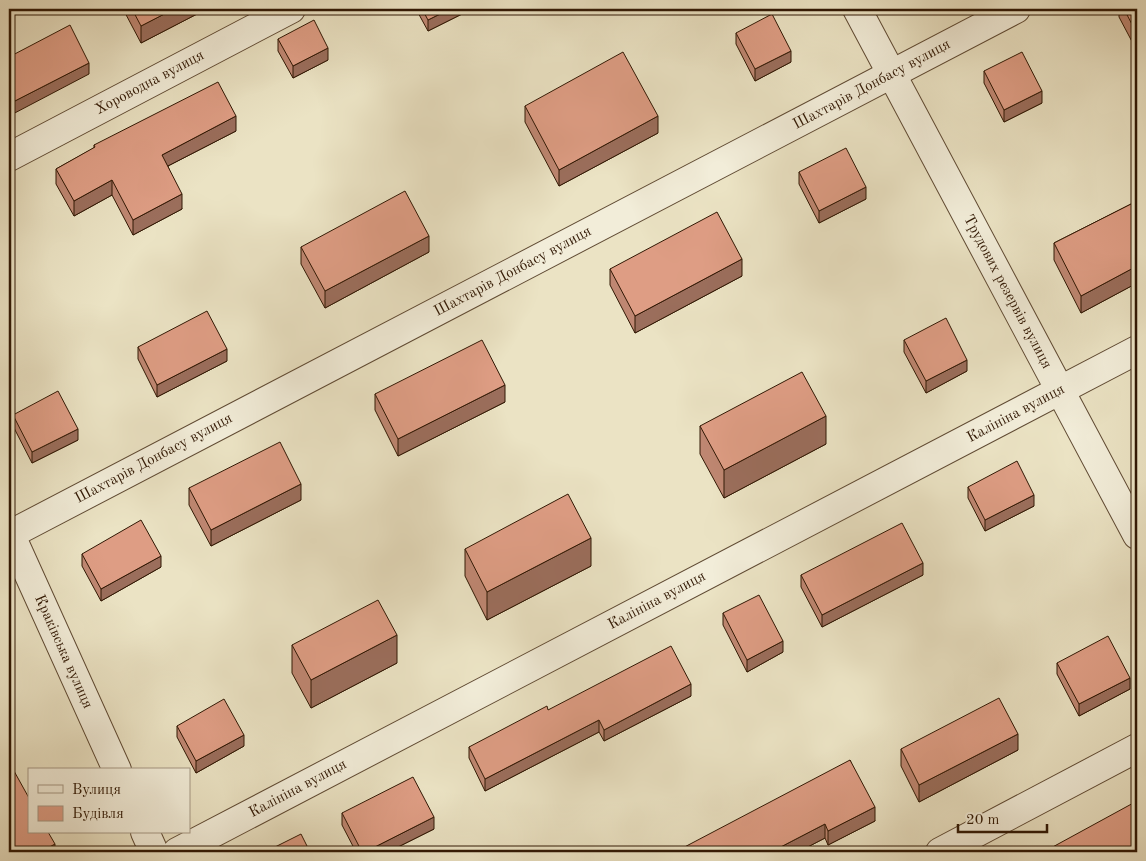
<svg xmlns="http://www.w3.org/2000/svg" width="1146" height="861" viewBox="0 0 1146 861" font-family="'Old Standard TT',serif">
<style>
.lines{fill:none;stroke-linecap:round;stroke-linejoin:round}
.minor-casing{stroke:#604b34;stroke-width:30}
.minor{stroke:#f2edd9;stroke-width:28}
.wall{fill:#bf8772;stroke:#311804}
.shaded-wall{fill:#9b6e5c;stroke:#311804}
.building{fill:#de9d84;stroke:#311804}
.labels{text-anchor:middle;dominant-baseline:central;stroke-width:4;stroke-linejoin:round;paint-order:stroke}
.street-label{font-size:15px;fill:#311804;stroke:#f2edd9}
</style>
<rect width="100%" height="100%" fill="#ebe3c4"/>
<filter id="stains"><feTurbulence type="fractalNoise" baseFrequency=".004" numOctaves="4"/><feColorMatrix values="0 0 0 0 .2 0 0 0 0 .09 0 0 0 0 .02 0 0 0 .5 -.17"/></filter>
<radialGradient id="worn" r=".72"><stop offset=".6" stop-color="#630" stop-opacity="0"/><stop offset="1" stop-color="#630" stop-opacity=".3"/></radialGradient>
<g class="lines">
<g class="minor-casing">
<g id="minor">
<polyline points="857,9 1137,535"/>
<polyline points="9,157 291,9"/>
<polyline points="9,531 117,770"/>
<polyline points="9,535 1016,9"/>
<polyline points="145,832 154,852"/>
<polyline points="177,852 1137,350"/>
<polyline points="940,852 1137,748"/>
</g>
</g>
<use href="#minor" class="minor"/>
</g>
<g class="wall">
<polygon points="123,9 197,9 197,14 141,43"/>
<polygon points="416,9 472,9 428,31"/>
<polygon points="1119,9 1137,9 1137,51 1119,17"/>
<polygon points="736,33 791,62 755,81 736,44"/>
<polygon points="278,39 328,60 293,78 278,51"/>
<polygon points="984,71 1042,103 1004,122 984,83"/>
<polygon points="525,106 658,133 559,186 525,122"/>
<polygon points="236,131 168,166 182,209 133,235 112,195 74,216 56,184 56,169 94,148 94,145"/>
<polygon points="799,172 866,199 819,223 799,184"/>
<polygon points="1137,201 1137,283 1081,313 1054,260 1054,243"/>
<polygon points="301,247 429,252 325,308 301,264"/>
<polygon points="610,269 742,276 635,333 610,285"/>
<polygon points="904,340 967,371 926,393 904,352"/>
<polygon points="138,347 227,361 157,397 138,359"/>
<polygon points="375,394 505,402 398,456 375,410"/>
<polygon points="13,415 78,440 32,463 13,426"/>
<polygon points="700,426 826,444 724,498 700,454"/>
<polygon points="968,487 1034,506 985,531 968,498"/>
<polygon points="189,488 301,500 211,546 189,505"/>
<polygon points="465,549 591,566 487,620 465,576"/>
<polygon points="82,554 161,567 101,601 82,566"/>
<polygon points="801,575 923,575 822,627 801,587"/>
<polygon points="723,613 783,652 747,672 723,625"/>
<polygon points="292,645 397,663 311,708 292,673"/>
<polygon points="1057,663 1130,689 1079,716 1057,674"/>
<polygon points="691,696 604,741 599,732 485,791 469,758 469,747"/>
<polygon points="177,726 244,746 196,773 177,737"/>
<polygon points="901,749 1018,750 919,802 901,766"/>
<polygon points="850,760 875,821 828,845 825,838 798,852"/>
<polygon points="342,813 434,829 388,852 356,852 342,825"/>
</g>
<g class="shaded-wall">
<polygon points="174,9 197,9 197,14 141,43 141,26"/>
<polygon points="450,9 472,9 428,31 428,20"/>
<polygon points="328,48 328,60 293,78 293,66"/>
<polygon points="791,51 791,62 755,81 755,69"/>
<polygon points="89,63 89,74 9,116 9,104"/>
<polygon points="1042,91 1042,103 1004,122 1004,110"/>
<polygon points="236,116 236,131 162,169 162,155"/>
<polygon points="658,116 658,133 559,186 559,170"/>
<polygon points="112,180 112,195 74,216 74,201"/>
<polygon points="866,187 866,199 819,223 819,211"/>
<polygon points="182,194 182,209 133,235 133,220"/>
<polygon points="429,236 429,252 325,308 325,291"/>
<polygon points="742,259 742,276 635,333 635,316"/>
<polygon points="1137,266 1137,283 1081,313 1081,296"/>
<polygon points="227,349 227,361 157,397 157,385"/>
<polygon points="967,360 967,371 926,393 926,381"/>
<polygon points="505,385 505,402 398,456 398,439"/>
<polygon points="826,416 826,444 724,498 724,470"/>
<polygon points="78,429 78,440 32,463 32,452"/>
<polygon points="301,484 301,500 211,546 211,530"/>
<polygon points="1034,495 1034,506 985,531 985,520"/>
<polygon points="591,538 591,566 487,620 487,592"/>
<polygon points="161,556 161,567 101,601 101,589"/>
<polygon points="923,563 923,575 822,627 822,615"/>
<polygon points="397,635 397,663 311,708 311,680"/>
<polygon points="783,641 783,652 747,672 747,660"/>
<polygon points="1130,678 1130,689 1079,716 1079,704"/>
<polygon points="691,684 691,696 604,741 604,730"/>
<polygon points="599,720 599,732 485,791 485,779"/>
<polygon points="1018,734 1018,750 919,802 919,785"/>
<polygon points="244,735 244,746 196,773 196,761"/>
<polygon points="875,807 875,821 828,845 828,831"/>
<polygon points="434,817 434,829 388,852 365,852"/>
<polygon points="825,824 825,838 798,852 771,852"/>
<polygon points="55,844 55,852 40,852"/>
</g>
<g class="building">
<polygon points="132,9 174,9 141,26"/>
<polygon points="422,9 450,9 428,20"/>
<polygon points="1124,9 1137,9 1137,34"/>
<polygon points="772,14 791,51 755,69 736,33"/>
<polygon points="314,20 328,48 293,66 278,39"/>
<polygon points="70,25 89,63 9,104 9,57"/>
<polygon points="623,52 658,116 559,170 525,106"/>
<polygon points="1022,52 1042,91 1004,110 984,71"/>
<polygon points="218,82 236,116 162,155 182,194 133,220 112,180 74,201 56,169 95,147 94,145"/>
<polygon points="846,148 866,187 819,211 799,172"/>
<polygon points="405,191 429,236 325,291 301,247"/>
<polygon points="1137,201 1137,266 1081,296 1054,243"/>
<polygon points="717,212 742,259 635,316 610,269"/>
<polygon points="207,311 227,349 157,385 138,347"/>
<polygon points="946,318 967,360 926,381 904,340"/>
<polygon points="482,340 505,385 398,439 375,394"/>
<polygon points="802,372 826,416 724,470 700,426"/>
<polygon points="58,391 78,429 32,452 13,415"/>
<polygon points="280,442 301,484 211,530 189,488"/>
<polygon points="1017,461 1034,495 985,520 968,487"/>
<polygon points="568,494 591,538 487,592 465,549"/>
<polygon points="141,520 161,556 101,589 82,554"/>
<polygon points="902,523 923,563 822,615 801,575"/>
<polygon points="759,595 783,641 747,660 723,613"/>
<polygon points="378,600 397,635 311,680 292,645"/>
<polygon points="1108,636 1130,678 1079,704 1057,663"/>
<polygon points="671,646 691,684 604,730 599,720 485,779 469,747 547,706 548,710"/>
<polygon points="999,698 1018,734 919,785 901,749"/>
<polygon points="224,699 244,735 196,761 177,726"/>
<polygon points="850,760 875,807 828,831 825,824 771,852 675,852"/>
<polygon points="9,762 29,798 29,832 48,832 55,844 40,852 9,852"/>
<polygon points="413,777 434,817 365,852 362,852 342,813"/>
<polygon points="1137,801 1137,852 1051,852 1049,849"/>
<polygon points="301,834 310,852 265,852"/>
</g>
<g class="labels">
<g class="street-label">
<text transform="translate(150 83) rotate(-28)">Хороводна вулиця</text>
<text transform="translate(872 85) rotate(-28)">Шахтарів Донбасу вулиця</text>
<text transform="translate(513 272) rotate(-28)">Шахтарів Донбасу вулиця</text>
<text transform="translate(1007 292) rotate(62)">Трудових резервів вулиця</text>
<text transform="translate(1016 414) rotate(-28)">Калініна вулиця</text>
<text transform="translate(154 459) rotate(-28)">Шахтарів Донбасу вулиця</text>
<text transform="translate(657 601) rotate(-28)">Калініна вулиця</text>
<text transform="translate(63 652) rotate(66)">Краківська вулиця</text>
<text transform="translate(298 789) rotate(-28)">Калініна вулиця</text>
</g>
</g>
<rect width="1146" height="861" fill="none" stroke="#ebe3c4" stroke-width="30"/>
<rect x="10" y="10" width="1126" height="841" fill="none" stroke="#311804" stroke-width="2.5"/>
<rect x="15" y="15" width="1116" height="831" fill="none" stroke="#311804"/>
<rect x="28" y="768" width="162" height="65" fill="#f2edd9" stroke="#a59884"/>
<rect x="38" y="785" width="25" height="8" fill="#f2edd9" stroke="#a59884"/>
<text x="72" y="794" font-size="15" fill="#311804">Вулиця</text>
<rect x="38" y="806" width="25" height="15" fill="#de9d84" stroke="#a59884"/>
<text x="72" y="818" font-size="15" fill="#311804">Будівля</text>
<path d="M958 824v8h89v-8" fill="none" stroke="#311804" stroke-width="2.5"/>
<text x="966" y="824" font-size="15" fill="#311804" stroke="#f2edd9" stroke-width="4" paint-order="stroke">20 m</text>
<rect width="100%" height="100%" filter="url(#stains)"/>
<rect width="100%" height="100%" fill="url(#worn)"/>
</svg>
